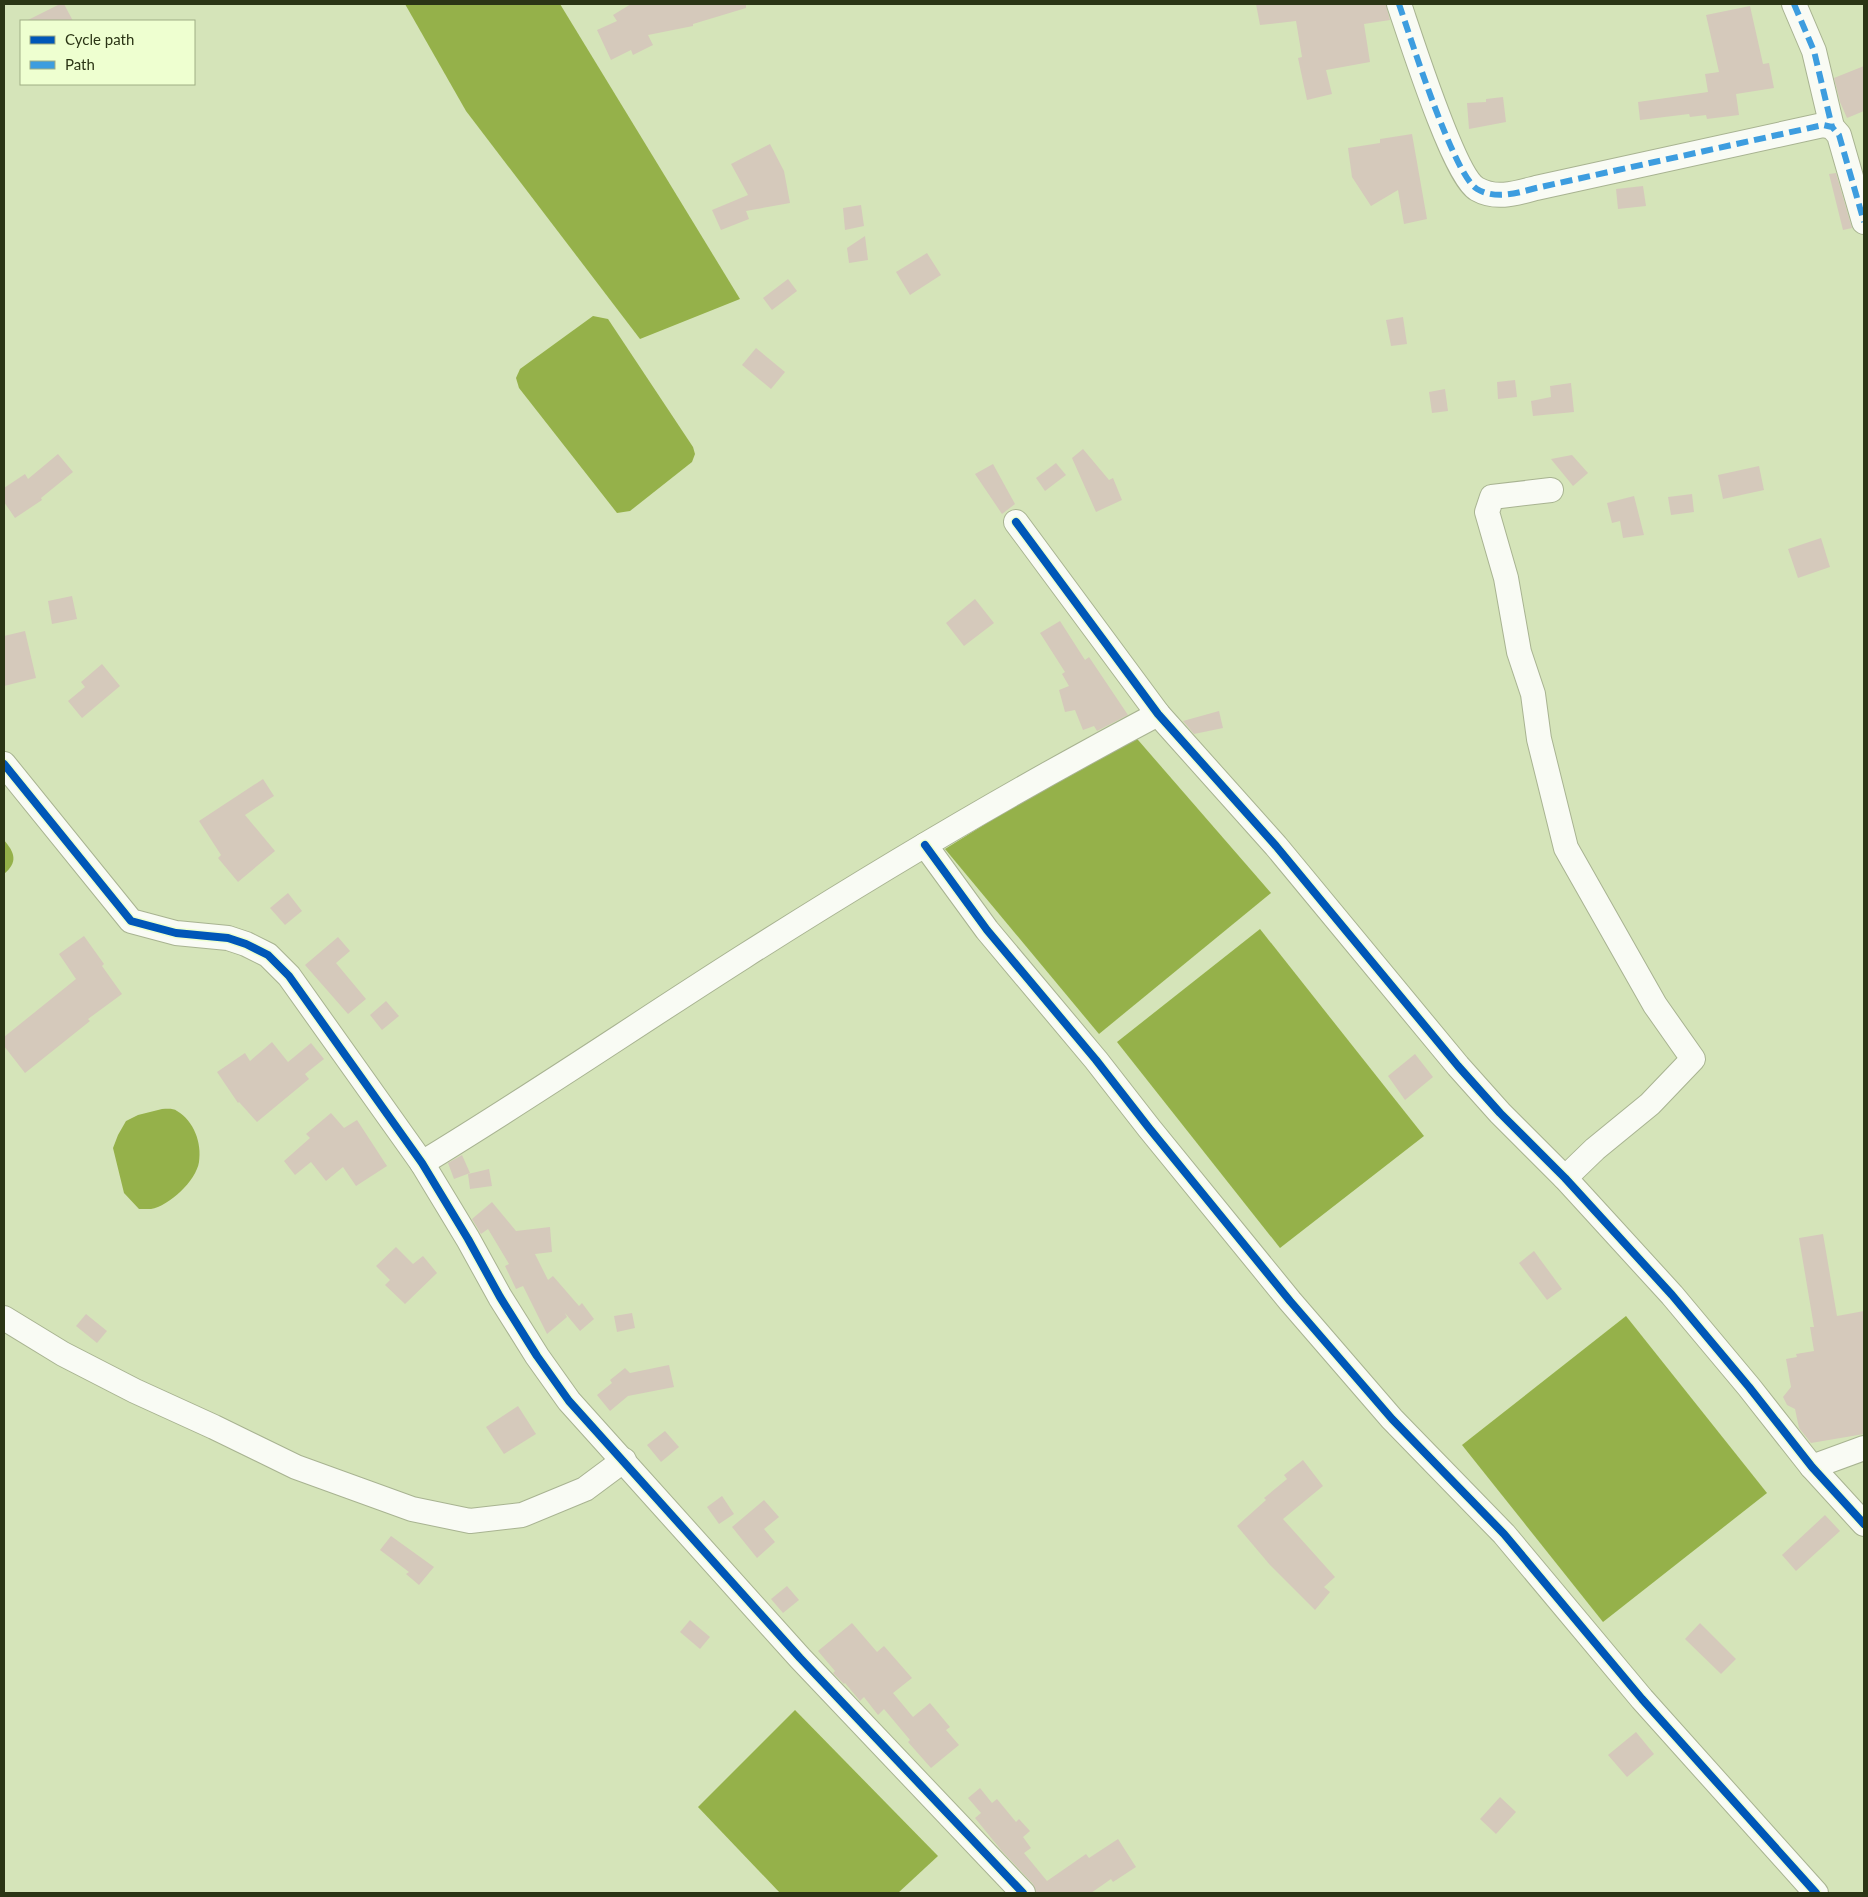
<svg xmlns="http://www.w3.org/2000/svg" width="1868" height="1897" viewBox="0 0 1868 1897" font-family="Lato,sans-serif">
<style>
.water{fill:#95b14a}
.building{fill:#d5c9bb}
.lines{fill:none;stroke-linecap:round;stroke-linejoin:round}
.minor-casing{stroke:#a8b391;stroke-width:26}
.minor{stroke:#f9fbf4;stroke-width:24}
.quiet{stroke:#3d9ddf;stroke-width:6;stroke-dasharray:12 6;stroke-linecap:butt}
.cycleway-casing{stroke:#eeffd0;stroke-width:11}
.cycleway{stroke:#0057b8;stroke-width:8}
</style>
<rect width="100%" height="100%" fill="#d5e4b9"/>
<g class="water">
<polygon points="405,4 560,4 740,299 640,339 466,111"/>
<polygon points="593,316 608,319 693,447 695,454 692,462 630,511 617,513 519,388 516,378 520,369"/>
<polygon points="1132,733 1271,893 1099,1034 945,849"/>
<path d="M4,840C15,853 18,862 4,874Z"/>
<polygon points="1260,929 1424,1136 1280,1248 1117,1042"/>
<path d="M162,1109C167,1109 173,1108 177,1111C194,1121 202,1143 199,1162C196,1181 169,1206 151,1209C147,1209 142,1209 139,1209L124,1193L113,1148L118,1135L126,1121L138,1115Z"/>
<polygon points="1626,1316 1767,1493 1603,1622 1462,1445"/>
<polygon points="795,1710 938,1856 898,1893 780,1893 698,1807"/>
</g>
<g class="building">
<polygon points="60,4 64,4 73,21 26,21"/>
<polygon points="631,4 746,4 746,8 693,24 693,26 648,35 653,45 633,55 631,50 611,60 597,30 617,21 613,15"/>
<polygon points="1256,4 1386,4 1390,20 1364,24 1370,62 1326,70 1332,94 1307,100 1298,58 1302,57 1296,21 1260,25"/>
<polygon points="1750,6 1763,64 1769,63 1774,88 1736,94 1739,115 1707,119 1706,115 1690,117 1689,114 1640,120 1638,102 1708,92 1705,74 1719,72 1706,15"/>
<polygon points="1864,66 1864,111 1847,118 1840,102 1834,78"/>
<polygon points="1503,97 1506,122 1469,129 1467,103 1486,102 1486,99"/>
<polygon points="1412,134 1427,219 1404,224 1398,190 1371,206 1352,177 1348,148 1380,143 1380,139"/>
<polygon points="770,144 784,171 790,203 746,211 749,219 721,230 712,210 748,195 731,164"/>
<polygon points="1836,173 1852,228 1843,230 1829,174"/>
<polygon points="1643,186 1646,206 1618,209 1616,189"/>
<polygon points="861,205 864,226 845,230 843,208"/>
<polygon points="865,236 868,260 849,263 847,248"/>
<polygon points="927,253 941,275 910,295 896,272"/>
<polygon points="788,279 797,291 772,310 763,298"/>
<polygon points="1403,317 1407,344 1391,346 1386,320"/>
<polygon points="756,348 785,372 771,389 742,365"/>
<polygon points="1515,380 1517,397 1498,399 1497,382"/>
<polygon points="1571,383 1574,412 1533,416 1531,401 1551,397 1550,386"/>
<polygon points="1445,389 1448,411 1432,413 1429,392"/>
<polygon points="1083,449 1109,480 1113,478 1122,500 1096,512 1072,458"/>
<polygon points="58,454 73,472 41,498 42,500 15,518 4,502 4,488 25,474 28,479"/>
<polygon points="1572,455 1588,473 1573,486 1551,459"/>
<polygon points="1056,463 1066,475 1045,491 1036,478"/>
<polygon points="993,464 1015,504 1002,514 975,474"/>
<polygon points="1759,466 1764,490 1723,499 1718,475"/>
<polygon points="1692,494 1694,512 1671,515 1668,497"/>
<polygon points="1634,496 1644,535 1623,538 1620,521 1612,523 1607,503"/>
<polygon points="1821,538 1830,567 1798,578 1788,549"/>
<polygon points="72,596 77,619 52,624 48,601"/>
<polygon points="975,599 994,623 964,646 946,623"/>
<polygon points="1060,621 1085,660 1089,657 1128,715 1097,731 1094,726 1083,730 1075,710 1065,712 1059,690 1069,686 1062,674 1065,672 1040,633"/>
<polygon points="25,631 36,678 4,686 4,636"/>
<polygon points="102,664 120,686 82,718 68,701 85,687 81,682"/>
<polygon points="1219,711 1223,728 1194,734 1183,721"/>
<polygon points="263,779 274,796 245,815 275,851 238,882 218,858 221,855 199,821"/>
<polygon points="288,893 302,911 285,925 270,908"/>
<polygon points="84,936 104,964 102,966 122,994 88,1019 90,1021 25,1073 4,1046 4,1037 76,979 59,954"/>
<polygon points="338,937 350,951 336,963 366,999 348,1014 305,965"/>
<polygon points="386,1001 399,1016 382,1030 370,1015"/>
<polygon points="272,1042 288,1062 311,1043 324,1059 305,1074 309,1079 257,1122 239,1102 238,1103 217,1072 245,1053 250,1061"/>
<polygon points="1415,1054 1433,1077 1405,1100 1388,1076"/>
<polygon points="331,1113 344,1128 357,1120 387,1166 356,1186 343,1167 326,1181 311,1162 295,1175 284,1161 310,1138 306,1134"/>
<polygon points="462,1155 470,1173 454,1179 448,1163"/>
<polygon points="489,1169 492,1186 470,1189 468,1174"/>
<polygon points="492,1202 516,1231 550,1227 552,1252 535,1254 548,1280 553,1276 579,1306 582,1303 594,1319 580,1331 565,1313 567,1317 547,1334 523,1286 516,1289 505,1266 509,1264 488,1229 481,1234 472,1219"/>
<polygon points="1823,1234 1837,1316 1864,1311 1864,1434 1811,1443 1799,1428 1795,1409 1787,1405 1783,1397 1791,1387 1786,1359 1797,1357 1796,1354 1814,1351 1810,1327 1814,1327 1799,1238"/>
<polygon points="396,1247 413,1264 423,1256 437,1273 405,1304 385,1285 390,1280 376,1266"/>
<polygon points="1534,1251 1562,1289 1547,1300 1519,1263"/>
<polygon points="632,1313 635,1328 617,1332 614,1316"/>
<polygon points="86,1314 107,1331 97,1343 76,1326"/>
<polygon points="669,1365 674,1387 628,1396 610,1411 597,1395 612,1383 610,1380 625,1368 630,1373"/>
<polygon points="518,1406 536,1434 504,1454 486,1427"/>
<polygon points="665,1431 679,1447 661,1462 647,1445"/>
<polygon points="1303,1460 1323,1486 1283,1519 1335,1577 1324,1587 1330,1592 1315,1610 1270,1565 1237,1526 1266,1500 1264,1498 1287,1479 1284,1475"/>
<polygon points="722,1496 734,1514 719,1524 707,1507"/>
<polygon points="764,1500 779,1517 764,1529 775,1542 757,1558 732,1527"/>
<polygon points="1825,1515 1840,1531 1796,1571 1782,1555"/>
<polygon points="391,1536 434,1567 419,1585 406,1574 409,1572 380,1550"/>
<polygon points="787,1586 799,1600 783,1613 771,1599"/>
<polygon points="690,1620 710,1637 700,1649 680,1632"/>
<polygon points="852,1623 877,1652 884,1646 912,1678 893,1693 913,1717 930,1703 950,1727 946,1730 959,1745 931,1768 908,1742 910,1740 884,1709 878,1715 864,1697 860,1701 845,1683 844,1684 833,1673 835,1671 818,1651"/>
<polygon points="1700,1623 1736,1659 1721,1674 1685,1639"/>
<polygon points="1636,1732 1654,1754 1627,1777 1608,1755"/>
<polygon points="980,1788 992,1803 997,1799 1016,1822 1019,1819 1030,1831 1023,1837 1031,1848 1024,1853 1047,1881 1086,1854 1089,1858 1118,1839 1136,1867 1113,1882 1111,1879 1091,1893 1036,1893 1033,1884 1001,1850 975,1818 981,1813 968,1798"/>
<polygon points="1500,1797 1516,1812 1496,1834 1480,1819"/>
</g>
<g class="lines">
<g class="minor-casing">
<g id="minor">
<path d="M1399,4C1410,36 1454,176 1477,189C1496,200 1517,193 1536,188L1823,125L1832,127L1839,135L1864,222"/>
<polyline points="1794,4 1814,51 1832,127"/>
<polyline points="1551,490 1492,497 1487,512 1506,578 1519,652 1533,694 1539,739 1566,848 1655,1005 1693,1059 1650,1104 1595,1149 1565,1178"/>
<polyline points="1016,522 1158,714 1276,846 1458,1066 1500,1113 1565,1178 1672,1295 1749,1387 1812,1467 1864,1524"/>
<polyline points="4,764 131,921 176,933 228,938 246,944 268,955 289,976 422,1163 468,1239 500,1297 537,1356 569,1401 800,1658 1023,1893"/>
<polyline points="925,845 987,930 1096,1060 1149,1128 1290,1301 1392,1419 1504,1534 1642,1699 1816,1893"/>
<path d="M422,1163C531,1097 636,1025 743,957C878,871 1016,789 1158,714"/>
<polyline points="4,1318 63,1354 135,1391 214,1427 296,1467 412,1509 470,1521 522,1515 585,1489 624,1460"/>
<polyline points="1812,1467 1864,1448"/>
</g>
</g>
<use href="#minor" class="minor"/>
<g class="quiet">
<path d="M1399,4C1410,36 1454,176 1477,189C1496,200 1517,193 1536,188L1823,125L1832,127L1839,135L1864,222"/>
<polyline points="1794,4 1814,51 1832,127"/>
</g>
<g class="cycleway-casing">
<g id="cycleway">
<polyline points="1016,522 1158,714 1276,846 1458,1066 1500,1113 1565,1178 1672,1295 1749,1387 1812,1467 1864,1524"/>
<polyline points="4,764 131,921 176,933 228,938 246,944 268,955 289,976 422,1163 468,1239 500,1297 537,1356 569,1401 800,1658 1023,1893"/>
<polyline points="925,845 987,930 1096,1060 1149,1128 1290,1301 1392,1419 1504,1534 1642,1699 1816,1893"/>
</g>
</g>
<use href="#cycleway" class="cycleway"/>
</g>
<rect width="1868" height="1897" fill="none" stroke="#2b3515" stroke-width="10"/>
<rect x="20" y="20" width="175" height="65" fill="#eeffd0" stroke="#a0ae85"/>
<rect x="30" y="36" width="25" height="8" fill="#0057b8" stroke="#a0ae85"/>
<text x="65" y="45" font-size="15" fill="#2b3515">Cycle path</text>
<rect x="30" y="61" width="25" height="8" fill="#3d9ddf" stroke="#a0ae85"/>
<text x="65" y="70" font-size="15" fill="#2b3515">Path</text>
</svg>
